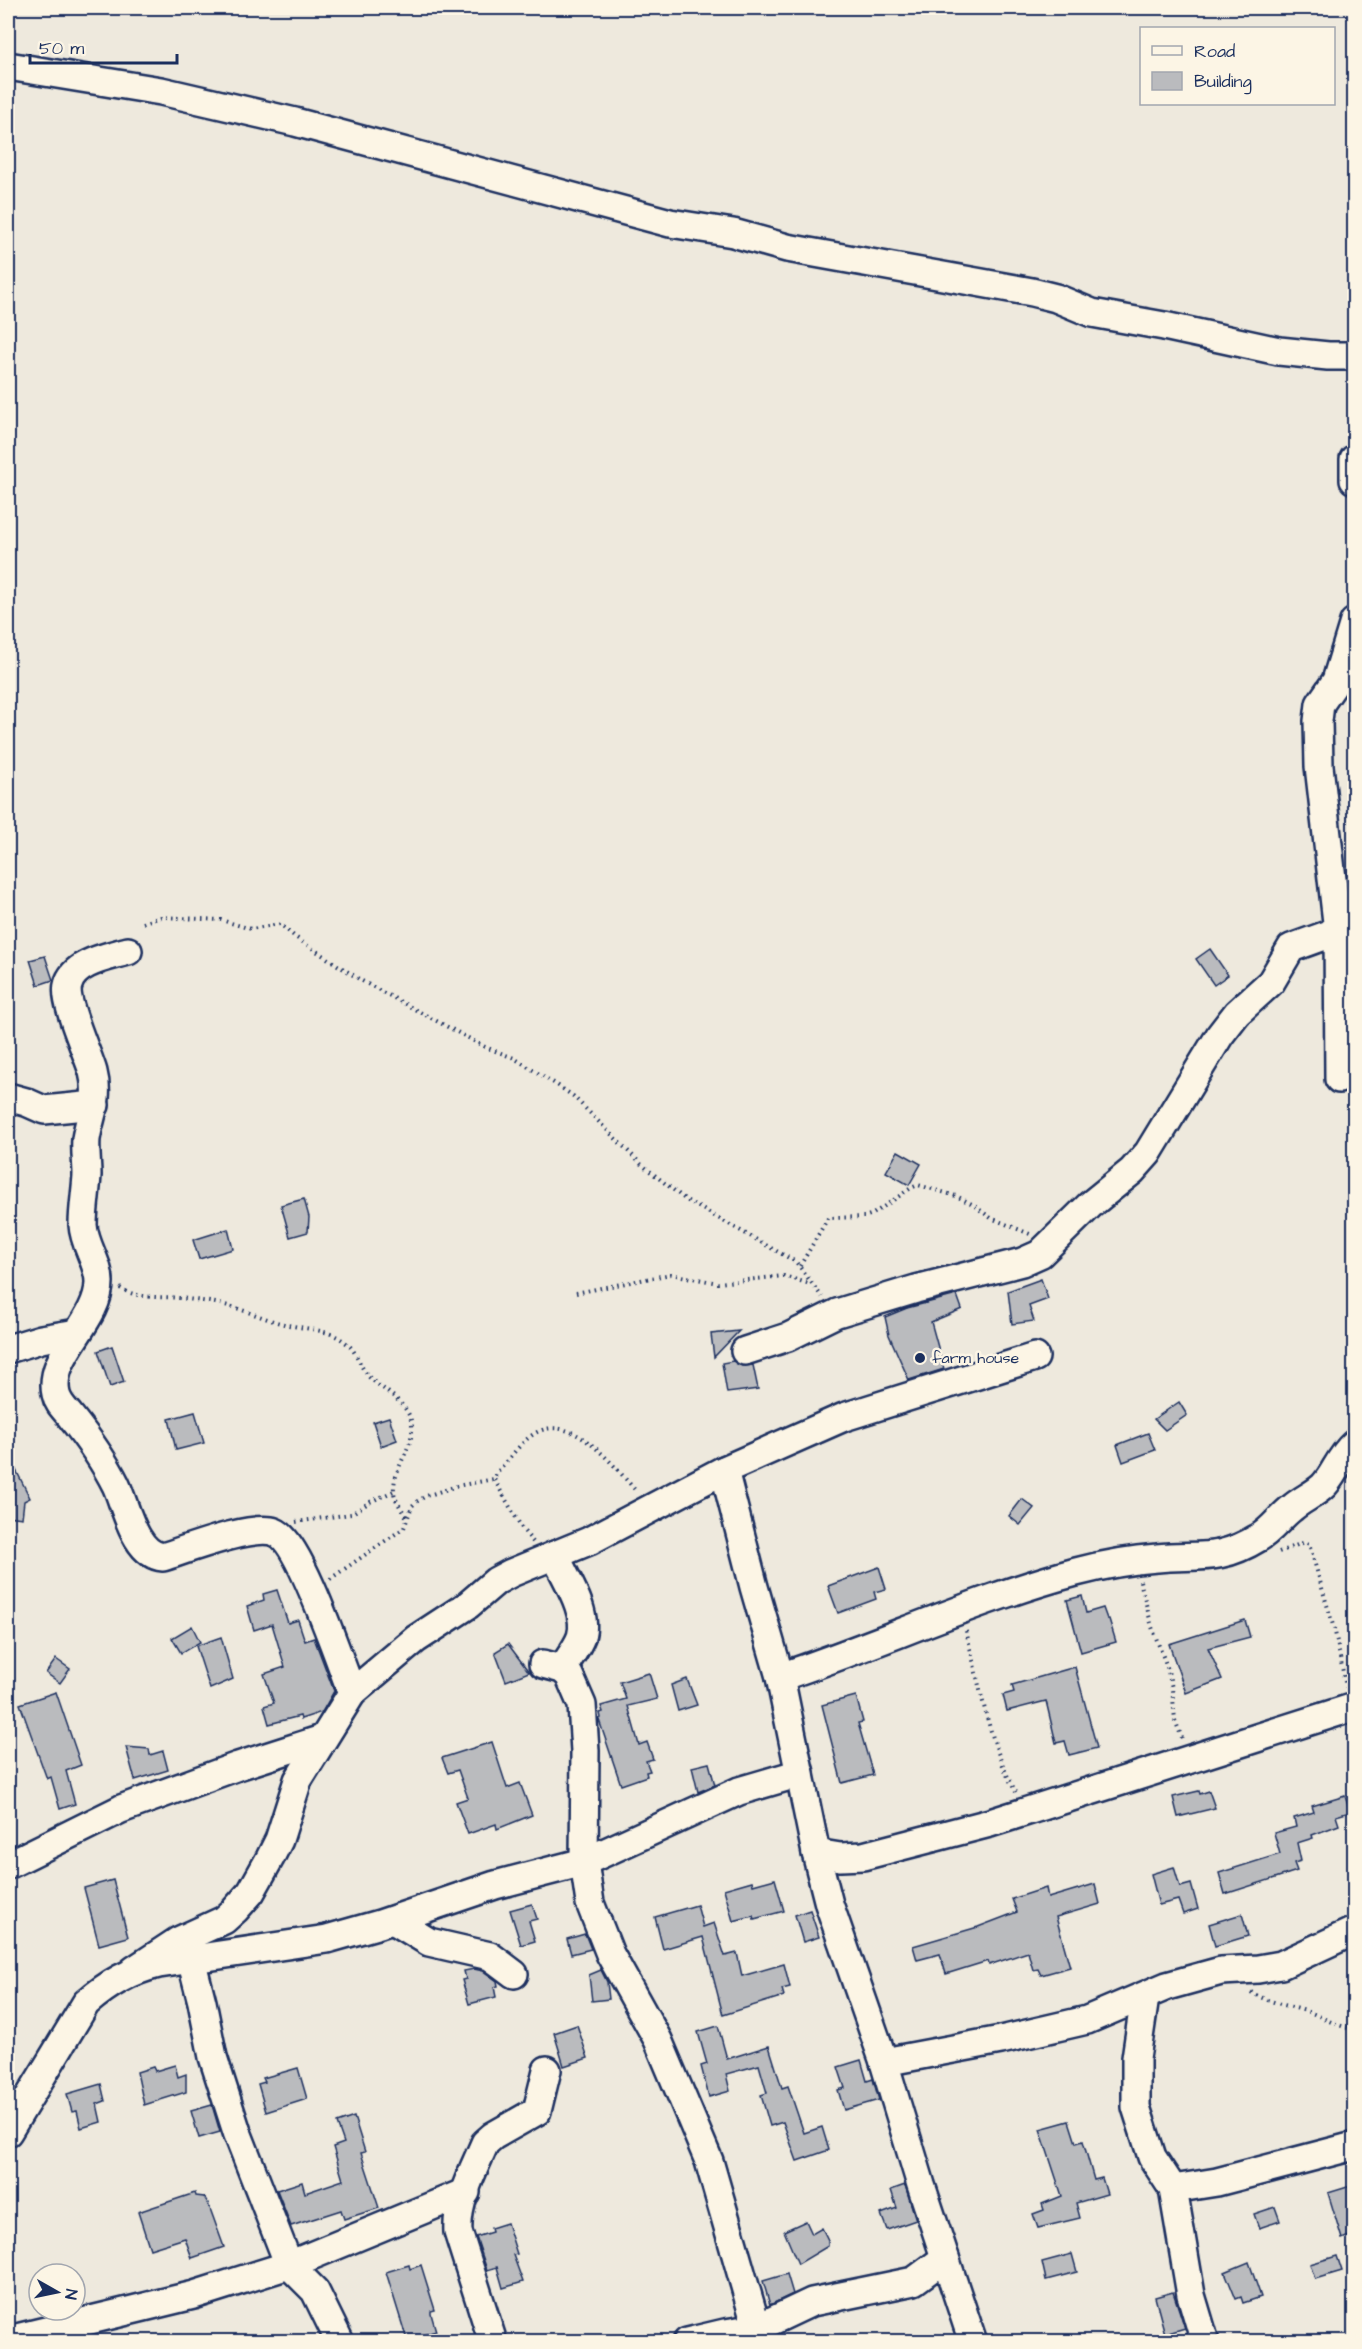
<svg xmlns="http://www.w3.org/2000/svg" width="1362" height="2349" viewBox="0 0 1362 2349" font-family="'Architects Daughter',sans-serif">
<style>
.building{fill:#babbbe;stroke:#1b2f5e;stroke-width:1.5}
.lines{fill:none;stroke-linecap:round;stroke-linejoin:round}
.minor-casing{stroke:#1b2f5e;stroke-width:32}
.path{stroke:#1b2f5e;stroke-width:4;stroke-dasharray:1.5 4.5;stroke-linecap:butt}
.minor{stroke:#fcf5e5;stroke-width:27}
.poi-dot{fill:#1b2f5e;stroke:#fcf5e5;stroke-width:2}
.labels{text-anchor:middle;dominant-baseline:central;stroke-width:5;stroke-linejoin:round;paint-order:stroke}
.poi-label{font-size:16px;fill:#1b2f5e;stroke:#fcf5e5;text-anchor:start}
</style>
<rect width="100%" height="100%" fill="#eee9dd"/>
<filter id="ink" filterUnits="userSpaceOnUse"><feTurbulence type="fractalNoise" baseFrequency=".0167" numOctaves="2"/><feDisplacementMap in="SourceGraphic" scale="12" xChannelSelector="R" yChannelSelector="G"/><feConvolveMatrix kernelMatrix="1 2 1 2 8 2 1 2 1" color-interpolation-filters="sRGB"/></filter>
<g filter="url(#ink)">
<g class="building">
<polygon points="1210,949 1228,975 1214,985 1196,959"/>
<polygon points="45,956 53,980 38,985 30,960"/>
<polygon points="898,1151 921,1164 909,1185 886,1172"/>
<polygon points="304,1199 309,1217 308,1232 290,1237 281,1205"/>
<polygon points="228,1229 233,1249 199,1259 193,1240"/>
<polygon points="1041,1279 1048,1299 1029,1306 1034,1321 1012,1324 1008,1291"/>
<polygon points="957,1295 962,1309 931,1322 944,1369 909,1380 889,1335 885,1317 907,1308"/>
<polygon points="739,1331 714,1357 711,1334"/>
<polygon points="112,1346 124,1382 110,1387 98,1351"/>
<polygon points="733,1361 742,1366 753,1365 758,1389 727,1393 722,1363"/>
<polygon points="1179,1402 1187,1415 1165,1430 1154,1419"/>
<polygon points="195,1412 204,1443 176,1450 169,1419"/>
<polygon points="389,1417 397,1440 381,1446 373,1422"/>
<polygon points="1148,1433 1155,1450 1123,1462 1117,1445"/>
<polygon points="13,1464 30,1498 24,1501 22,1518 8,1516"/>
<polygon points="1022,1499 1034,1508 1020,1525 1009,1516"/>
<polygon points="879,1567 886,1589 874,1592 876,1599 838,1613 828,1586"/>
<polygon points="277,1590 288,1623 298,1620 305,1641 314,1638 334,1691 322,1712 301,1719 300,1716 269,1724 264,1706 274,1703 264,1674 285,1667 272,1624 254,1630 247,1606 264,1600 263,1594"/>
<polygon points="1082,1596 1086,1613 1103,1608 1107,1619 1109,1619 1116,1642 1081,1652 1067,1600"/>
<polygon points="1245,1620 1250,1637 1208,1648 1222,1679 1186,1693 1169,1644"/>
<polygon points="192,1626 200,1642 181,1653 172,1638"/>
<polygon points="221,1637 233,1679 210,1689 196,1646"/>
<polygon points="508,1644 529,1672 506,1681 495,1652"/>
<polygon points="56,1659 70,1669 60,1683 46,1673"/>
<polygon points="1075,1667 1097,1748 1069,1755 1065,1741 1056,1743 1046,1701 1007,1711 1003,1695 1014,1692 1012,1685"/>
<polygon points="649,1673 657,1699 628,1706 639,1745 647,1742 653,1759 646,1761 650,1771 646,1772 647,1776 621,1785 599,1720 601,1718 600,1713 603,1712 601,1706 626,1699 620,1682"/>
<polygon points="687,1679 697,1705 678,1711 671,1685"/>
<polygon points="56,1692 81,1765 66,1771 75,1804 60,1809 51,1777 47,1779 20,1704"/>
<polygon points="856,1696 863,1722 858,1723 873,1775 842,1783 822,1705"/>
<polygon points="492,1742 507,1788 520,1783 532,1815 497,1829 496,1824 468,1834 456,1802 468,1798 458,1770 448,1773 442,1758"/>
<polygon points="126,1747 149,1749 150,1755 163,1751 168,1770 135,1780"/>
<polygon points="709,1763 715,1785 698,1792 692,1767"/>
<polygon points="1199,1791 1200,1794 1209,1791 1215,1808 1178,1817 1173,1797"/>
<polygon points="1345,1796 1350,1812 1336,1816 1339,1825 1312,1835 1313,1838 1297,1843 1301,1861 1294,1863 1297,1871 1225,1894 1219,1873 1280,1854 1274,1833 1296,1827 1294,1818 1314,1812 1312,1806"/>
<polygon points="1174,1867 1180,1887 1191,1884 1198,1909 1183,1914 1178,1900 1159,1905 1151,1874"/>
<polygon points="775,1879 784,1911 754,1919 753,1916 733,1921 724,1889 752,1881 753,1885"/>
<polygon points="113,1880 128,1937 99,1945 84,1888"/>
<polygon points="1095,1884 1100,1904 1056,1917 1070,1967 1041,1975 1038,1969 1033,1970 1028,1952 989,1965 988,1961 946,1974 940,1954 917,1960 913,1946 978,1927 1017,1912 1012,1899 1046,1888 1048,1898"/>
<polygon points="532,1904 537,1919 529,1921 535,1941 521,1945 510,1910"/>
<polygon points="697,1905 703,1927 714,1923 725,1956 737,1953 742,1976 784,1964 790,1987 782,1989 784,1996 723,2015 703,1937 663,1949 655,1917"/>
<polygon points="810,1910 819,1937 803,1942 795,1915"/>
<polygon points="1242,1914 1248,1936 1215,1946 1209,1924"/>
<polygon points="585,1934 591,1949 571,1954 567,1939"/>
<polygon points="474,1969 483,1971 497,1981 498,1986 494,1987 496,1997 469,2004 462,1980 466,1979 464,1971"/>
<polygon points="601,1970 607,1982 609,1999 592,2001 589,1975"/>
<polygon points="577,2025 588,2058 564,2066 554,2033"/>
<polygon points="718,2026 727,2059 769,2046 782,2088 788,2086 804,2133 822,2127 829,2150 797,2161 783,2122 770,2126 761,2095 767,2093 759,2065 726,2074 730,2091 709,2097 701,2066 707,2064 698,2032"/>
<polygon points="861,2060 867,2081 873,2079 879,2100 844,2110 838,2090 845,2088 838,2067"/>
<polygon points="175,2065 178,2077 186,2074 186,2092 144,2105 137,2072 153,2067 155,2071"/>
<polygon points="298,2068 307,2099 266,2112 258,2084 265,2082 263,2078"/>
<polygon points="101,2084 105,2101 97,2104 101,2122 81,2128 77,2111 72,2112 67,2094"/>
<polygon points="212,2105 220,2132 199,2138 191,2111"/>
<polygon points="354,2117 365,2152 361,2153 379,2208 344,2219 341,2210 291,2226 277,2190 302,2182 305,2193 343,2180 333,2147 344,2143 337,2123"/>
<polygon points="1069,2121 1076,2143 1083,2141 1094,2180 1102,2178 1107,2194 1076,2203 1080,2218 1038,2228 1033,2214 1044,2210 1042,2204 1062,2196 1040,2129"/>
<polygon points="905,2185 916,2220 887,2230 881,2214 897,2208 891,2190"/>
<polygon points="1354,2185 1354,2208 1349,2209 1354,2225 1354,2234 1342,2239 1328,2193"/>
<polygon points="195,2193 196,2196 204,2197 208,2203 224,2247 192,2258 185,2238 150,2249 138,2212"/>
<polygon points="1275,2207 1280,2221 1259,2228 1254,2214"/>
<polygon points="806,2221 812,2234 822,2228 828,2240 828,2246 798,2264 784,2231"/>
<polygon points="507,2223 517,2254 513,2255 523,2282 503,2288 497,2267 487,2270 476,2237 492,2232 491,2228"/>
<polygon points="1072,2254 1077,2272 1046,2280 1042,2262"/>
<polygon points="1337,2256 1342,2271 1315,2279 1310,2264"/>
<polygon points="1249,2262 1261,2297 1243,2303 1241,2297 1236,2299 1225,2272"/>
<polygon points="409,2265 410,2269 421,2265 435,2310 431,2311 431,2314 436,2331 407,2340 386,2272"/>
<polygon points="787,2274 793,2294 770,2305 763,2281"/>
<polygon points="1173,2292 1185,2328 1165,2334 1155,2297"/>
</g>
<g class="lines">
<g class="minor-casing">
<g id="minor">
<polyline points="8,66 161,91 295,122 670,223 733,233 787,248 1032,292 1056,298 1092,313 1164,326 1279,351 1328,356 1354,356"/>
<polyline points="1354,459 1354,480"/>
<path d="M128,951C108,957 74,962 68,985C63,1001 88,1054 93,1072C100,1099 90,1114 86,1139C85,1152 87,1163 87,1175C86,1192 83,1209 83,1225C84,1245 99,1263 99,1282C99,1322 47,1355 56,1394C58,1404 65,1409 71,1417C87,1437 104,1461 116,1485C126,1507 135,1555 163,1557C188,1549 252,1524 275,1532C300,1541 341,1665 352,1693"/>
<polyline points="1339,1079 1338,931 1319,766 1318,721 1320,704 1336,681 1354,622"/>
<polyline points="8,1097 26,1102 44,1110 95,1105"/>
<polyline points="8,1349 41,1339 77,1333"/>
<polyline points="745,1351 788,1337 837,1313 916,1289 1022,1262 1040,1254 1090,1205 1132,1171 1148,1153 1220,1035 1237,1013 1271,982 1291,948 1338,931"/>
<polyline points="724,1470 754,1587 780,1677 816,1853 829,1904 884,2062 921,2185 973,2342"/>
<path d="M555,1555C565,1578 589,1612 581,1637C577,1648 568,1659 562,1669"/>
<polyline points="543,1664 562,1669 569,1675 582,1705 585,1751 584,1862 590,1903 610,1954 658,2040 709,2161 757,2328"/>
<path d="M780,1677C880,1644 975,1599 1076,1572C1103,1565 1129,1560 1157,1558C1198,1554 1219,1562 1258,1538C1271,1531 1280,1517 1292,1508C1301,1500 1313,1495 1322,1487C1334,1477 1338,1458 1354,1444"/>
<polyline points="816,1853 840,1857 863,1856 990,1823 1354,1707"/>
<polyline points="8,1865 121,1809 238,1766 322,1739"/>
<polyline points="393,1920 429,1942 490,1956 514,1974"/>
<polyline points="191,1959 202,2002 213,2057 237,2132 289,2265 315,2291 340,2342"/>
<polyline points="134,1970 178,1941 224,1920 235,1910 251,1892 270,1858 279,1840 298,1780 352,1693 416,1639 468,1605 496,1581 511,1573 589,1541 724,1470 844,1417 1035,1357"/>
<polyline points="1145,1997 1136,2058 1136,2107 1152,2157 1173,2189 1191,2295 1205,2342"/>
<polyline points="884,2062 1001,2040 1087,2020 1167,1986 1221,1971 1258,1969 1281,1965 1354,1931"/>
<path d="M8,2132L86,2003C109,1983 130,1971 159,1964L327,1939L380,1924L495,1885L584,1862L739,1791L800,1773"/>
<polyline points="1173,2189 1217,2182 1354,2146"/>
<polyline points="8,2340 194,2295 289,2265 466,2192"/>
<path d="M493,2342L458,2232C456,2202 473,2171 485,2143L493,2136L537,2111L547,2070"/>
<polyline points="687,2342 725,2333 757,2328 812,2302 914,2281 945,2258"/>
</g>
</g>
<g class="path">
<polyline points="143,923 161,917 221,920 251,929 280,924 295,937 362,981 485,1047 514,1058 557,1085 573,1096 641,1164 686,1200 796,1262 822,1297"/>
<polyline points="800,1266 828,1218 864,1217 873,1214 911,1188 918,1185 956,1196 972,1204 991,1218 1030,1234"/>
<path d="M120,1288C142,1301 163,1295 187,1299C203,1301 220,1303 236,1308C252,1313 268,1320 284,1324C303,1329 330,1329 345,1342C358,1351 359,1368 371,1379C384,1390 399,1398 408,1413C423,1440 392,1464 394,1492C395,1502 404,1511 408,1520"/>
<polyline points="576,1293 671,1274 718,1283 784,1276 810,1284"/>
<polyline points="296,1522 351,1514 370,1502 394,1491"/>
<path d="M533,1542L523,1530L494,1479L497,1472C510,1459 524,1436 542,1430C578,1418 616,1468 636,1491"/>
<polyline points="1279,1552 1305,1542 1309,1544 1335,1632 1346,1687"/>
<polyline points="330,1579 404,1528 412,1506 416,1502 426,1496 457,1486 494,1479"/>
<polyline points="1140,1581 1152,1627 1167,1667 1172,1688 1175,1720 1182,1738"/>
<path d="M966,1631C979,1682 990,1748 1016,1792"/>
<path d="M1251,1992C1270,2004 1294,2006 1314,2014C1328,2020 1339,2027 1354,2029"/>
</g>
<use href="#minor" class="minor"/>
</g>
</g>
<circle class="poi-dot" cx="920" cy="1358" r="6"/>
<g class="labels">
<g class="poi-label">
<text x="932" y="1358">farm house</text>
</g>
</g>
<rect width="1362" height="2349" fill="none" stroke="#fcf5e5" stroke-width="30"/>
<rect x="15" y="15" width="1332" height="2319" fill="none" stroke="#1b2f5e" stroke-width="2" filter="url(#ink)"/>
<rect x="1140" y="27" width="195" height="78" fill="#fcf5e5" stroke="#a2a6af" stroke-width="1.5"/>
<rect x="1152" y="46" width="30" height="9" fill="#fcf5e5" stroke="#a2a6af" stroke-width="1.5"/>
<text x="1194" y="57" font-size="18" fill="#1b2f5e">Road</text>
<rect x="1152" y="72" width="30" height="18" fill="#babbbe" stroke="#a2a6af" stroke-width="1.5"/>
<text x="1194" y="87" font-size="18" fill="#1b2f5e">Building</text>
<g transform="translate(57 2292) rotate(99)"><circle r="28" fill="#fcf5e5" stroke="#a2a6af" stroke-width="1.5"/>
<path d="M0-4.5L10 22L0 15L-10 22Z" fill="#1b2f5e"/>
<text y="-9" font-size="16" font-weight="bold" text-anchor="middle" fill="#1b2f5e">N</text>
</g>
<path d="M30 54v9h147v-9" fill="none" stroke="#1b2f5e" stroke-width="3"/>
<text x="39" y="54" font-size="18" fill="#1b2f5e" stroke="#fcf5e5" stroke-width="4.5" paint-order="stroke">50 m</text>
</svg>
